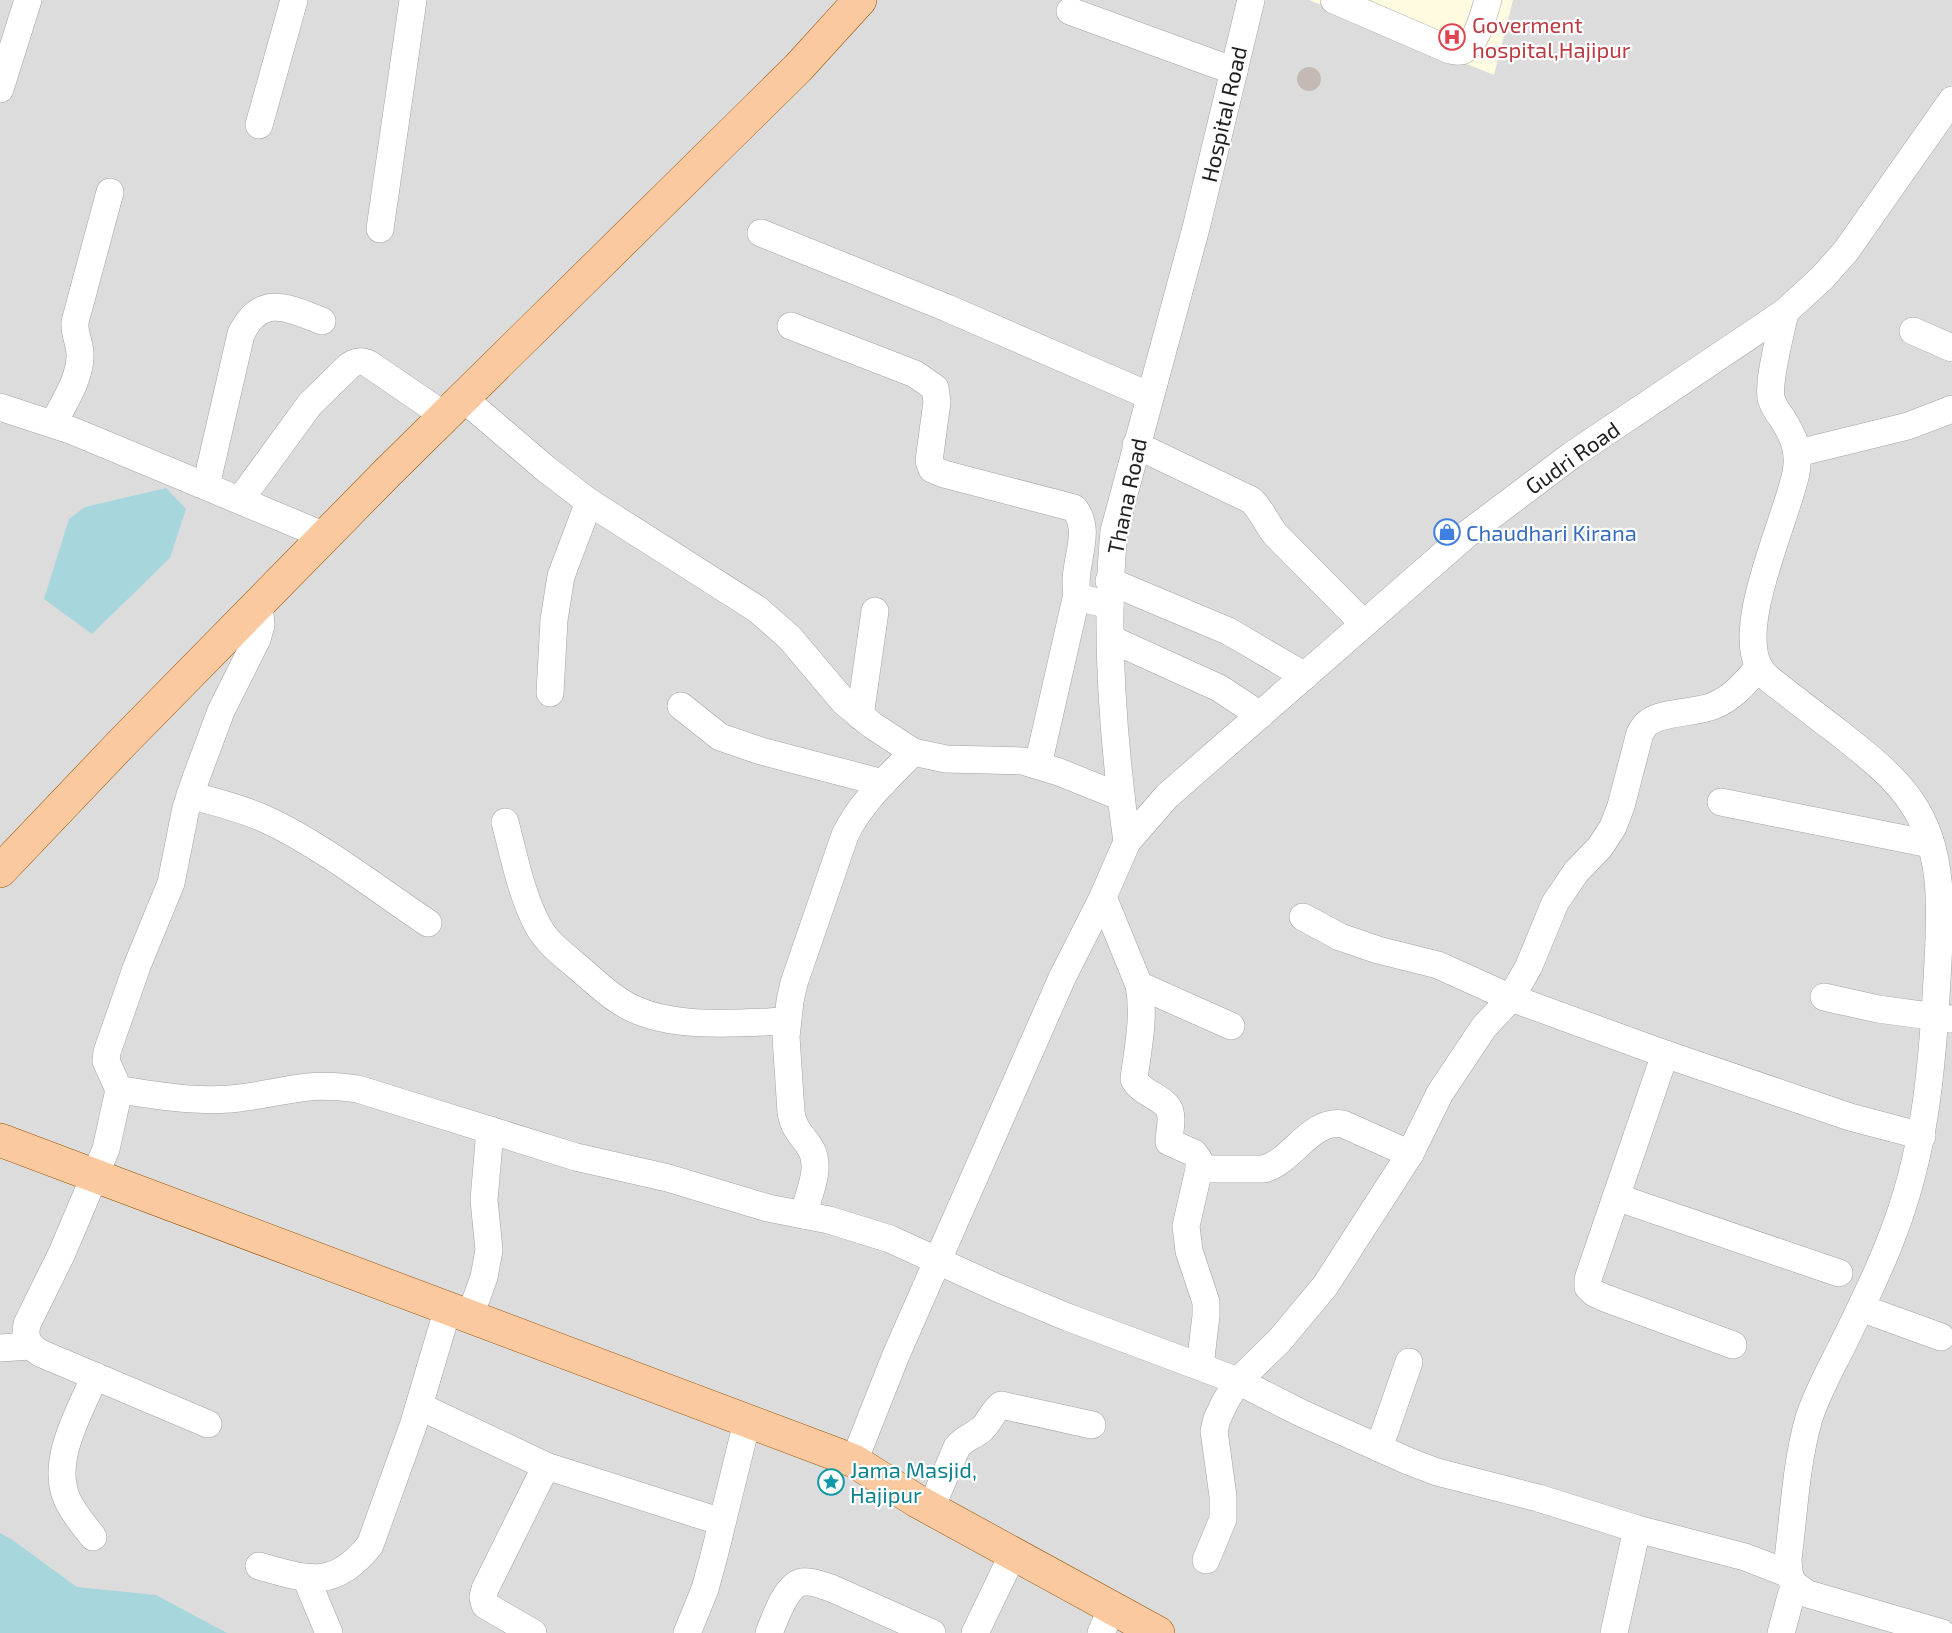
<svg xmlns="http://www.w3.org/2000/svg" width="1952" height="1633" viewBox="0 0 1952 1633" font-family="'Exo 2',sans-serif">
<style>
.residential{fill:#dddcdc}
.education{fill:#fffbe0}
.water{fill:#a7d7dd}
.building{fill:#c4bab5}
.lines{fill:none;stroke-linecap:round;stroke-linejoin:round}
.minor-casing{stroke:#a3a3a3;stroke-width:28}
.major-casing{stroke:#985502;stroke-width:34}
.minor{stroke:#fff;stroke-width:27}
.major{stroke:#fbc9a0;stroke-width:33}
.labels{text-anchor:middle;dominant-baseline:central;stroke-width:4.5;stroke-linejoin:round;paint-order:stroke}
.health-label{font-size:22px;fill:#be3a42;stroke:#fff;text-anchor:start}
.street-label{font-size:22px;fill:#1f1f1f;stroke:#fff}
.shop-label{font-size:22px;fill:#366cbe;stroke:#fff;text-anchor:start}
.culture-label{font-size:22px;fill:#0d838f;stroke:#fff;text-anchor:start}
</style>
<rect width="100%" height="100%" fill="#f0ebe5"/>
<rect class="residential" x="0" y="0" width="1952" height="1633"/>
<polygon class="education" points="1309,0 1513,0 1494,75"/>
<g class="water">
<polygon points="166,488 186,509 170,558 92,634 44,599 69,519 85,507"/>
<polygon points="0,1533 11,1539 77,1587 156,1595 227,1633 0,1633"/>
</g>
<circle class="building" cx="1309" cy="79" r="12"/>
<g class="lines">
<g class="minor-casing">
<g id="minor">
<path d="M1334,0L1450,50C1453,50 1456,52 1460,51C1475,50 1484,13 1488,0"/>
<polyline points="1070,11 1234,71"/>
<polyline points="0,89 28,0"/>
<polyline points="259,125 294,0"/>
<polyline points="380,229 413,0"/>
<polyline points="761,233 947,308 1150,396"/>
<path d="M1785,312C1781,333 1768,378 1771,398C1773,405 1778,413 1782,418C1794,437 1800,451 1796,473C1786,521 1736,623 1759,667C1761,671 1765,675 1768,678C1791,696 1814,714 1838,732C1865,754 1893,774 1912,803C1947,854 1940,921 1937,980C1932,1071 1925,1153 1891,1239C1877,1276 1859,1311 1842,1346C1830,1370 1817,1393 1809,1418C1796,1463 1794,1512 1788,1559C1789,1579 1790,1583 1808,1594L1942,1633"/>
<path d="M791,326L915,374L935,388L937,402L929,461L932,469L944,474L1074,508C1094,532 1071,565 1077,594L1085,599L1110,605"/>
<polyline points="1913,331 1952,348"/>
<polyline points="463,398 546,469 589,502 757,609 790,638 844,702 872,725 913,752 946,759 1023,761 1059,772 1121,797"/>
<polyline points="0,407 73,431 325,536"/>
<path d="M53,424C63,404 81,378 80,354C80,343 74,334 75,322L110,192"/>
<path d="M1136,445L1251,500C1262,510 1266,523 1275,534L1364,624"/>
<polyline points="1798,453 1908,426 1952,409"/>
<path d="M206,486L241,334C261,293 288,308 322,321"/>
<path d="M240,500L310,404L349,366C356,361 361,360 369,364L445,416"/>
<polyline points="1109,581 1228,631 1305,676"/>
<polyline points="1111,639 1219,688 1260,715"/>
<polyline points="550,693 554,620 561,576 589,502"/>
<polyline points="681,706 720,737 761,751 883,783"/>
<polyline points="860,716 875,611"/>
<polyline points="1038,765 1077,594"/>
<path d="M190,795C215,802 241,808 265,819C320,844 377,889 428,923"/>
<polyline points="1721,802 1930,844"/>
<path d="M505,822C514,856 521,894 538,926C547,943 565,956 579,968C592,979 604,991 618,1000C662,1031 735,1023 787,1021"/>
<path d="M1127,842C1113,741 1104,633 1114,531L1196,228L1251,0"/>
<path d="M1103,897L1139,985C1145,1017 1138,1047 1134,1079C1141,1094 1167,1098 1170,1112C1173,1121 1169,1132 1169,1142L1194,1153L1199,1160V1169L1186,1226L1189,1251L1206,1302V1316L1200,1366"/>
<polyline points="1303,917 1340,937 1378,950 1438,965 1511,998 1665,1054 1850,1117 1922,1136"/>
<polyline points="1139,985 1231,1026"/>
<polyline points="1824,997 1878,1009 1952,1019"/>
<polyline points="1665,1054 1588,1279 1588,1287 1594,1293 1605,1298 1733,1345"/>
<path d="M119,1090C158,1095 191,1102 230,1099C256,1097 282,1090 308,1087C325,1085 341,1087 358,1089L576,1157L668,1178L768,1208L829,1220L890,1239L995,1287L1067,1317L1238,1381L1301,1413L1408,1461L1437,1472L1538,1498L1637,1529L1745,1557L1789,1574"/>
<path d="M1199,1169H1264C1293,1161 1310,1119 1343,1124L1410,1154"/>
<polyline points="1616,1197 1839,1273"/>
<path d="M803,1215C808,1196 822,1168 811,1149C802,1134 794,1131 791,1112L786,1037L790,1001L794,983L845,835C861,802 888,778 913,752"/>
<polyline points="1861,1308 1941,1337"/>
<polyline points="470,1316 484,1277 489,1250 484,1200 490,1130"/>
<polyline points="0,1348 30,1346"/>
<polyline points="419,1406 546,1466 722,1522"/>
<path d="M208,1424L40,1353C28,1345 24,1339 27,1324L62,1253L106,1149L119,1090L106,1061L107,1052L137,966L171,883L186,808L196,778L221,711L257,639L261,625L259,604"/>
<polyline points="1379,1448 1409,1362"/>
<polyline points="854,1461 896,1355 1062,978 1103,897 1127,842 1167,796 1467,534 1572,455 1785,312 1822,278 1846,251 1952,100"/>
<path d="M931,1508L957,1447C964,1438 974,1436 982,1429C990,1421 993,1411 1001,1405L1092,1425"/>
<path d="M93,1537C84,1525 73,1513 67,1499C50,1461 80,1411 95,1376"/>
<path d="M1206,1560L1223,1519V1496L1214,1431L1217,1419L1225,1402L1238,1381L1279,1341L1325,1286L1410,1154L1440,1093L1484,1027L1511,998L1529,966L1555,903L1576,872L1600,847L1613,827L1621,806L1640,733C1643,729 1645,724 1649,722C1662,712 1695,713 1713,706C1733,698 1745,683 1759,667"/>
<path d="M259,1566C308,1580 334,1590 370,1545L413,1426L448,1308"/>
<polyline points="306,1578 329,1633"/>
<polyline points="533,1633 485,1605 483,1597 485,1589 546,1466"/>
<polyline points="687,1633 705,1589 714,1556 747,1422"/>
<path d="M769,1633C775,1619 785,1586 802,1582C812,1581 822,1585 831,1588L932,1633"/>
<polyline points="975,1633 1014,1552"/>
<polyline points="1101,1633 1112,1607"/>
<polyline points="1614,1633 1637,1529"/>
<polyline points="1781,1633 1794,1585"/>
</g>
</g>
<g class="major-casing">
<g id="major">
<polyline points="0,871 120,745 388,472 798,68 860,0"/>
<polyline points="0,1140 854,1461 917,1501 1158,1633"/>
</g>
</g>
<use href="#minor" class="minor"/>
<use href="#major" class="major"/>
</g>
<defs>
<g id="hospital-ring" transform="scale(1.35)"><circle r="9.5" fill="#fff" stroke="#e0444e" stroke-width="1.5"/><path d="M-5-5h3v3.5h4V-5h3V5h-3V1.5h-4V5h-3Z" fill="#e0444e"/></g>
<g id="shop-ring" transform="scale(1.35)"><circle r="9.5" fill="#fff" stroke="#3f7fe0" stroke-width="1.5"/><path d="M-5-2.5h2.3a2.7 3.5 0 0 1 5.4 0H5L5.5 6h-11ZM-1.5-2.5h3a1.5 2.3 0 0 0-3 0Z" fill="#3f7fe0"/></g>
<g id="sight-ring" transform="scale(1.35)"><circle r="9.5" fill="#fff" stroke="#0f9aa8" stroke-width="1.5"/><path d="M0-6L1.8-2.2L6-1.7L2.9 1.2L3.7 5.4L0 3.3L-3.7 5.4L-2.9 1.2L-6-1.7L-1.8-2.2Z" fill="#0f9aa8"/></g>
</defs>
<g fill-rule="evenodd">
<use href="#hospital-ring" x="1452" y="37"/>
<use href="#shop-ring" x="1447" y="532"/>
<use href="#sight-ring" x="831" y="1482"/>
</g>
<g class="labels">
<g class="health-label">
<text x="1472" y="24">Goverment<tspan x="1472" dy="25">hospital,Hajipur</tspan></text>
</g>
<g class="street-label">
<text transform="translate(1223 114) rotate(-77)">Hospital Road</text>
<text transform="translate(1572 457) rotate(-35)">Gudri Road</text>
<text transform="translate(1126 496) rotate(-78)">Thana Road</text>
</g>
<g class="shop-label">
<text x="1466" y="532">Chaudhari Kirana</text>
</g>
<g class="culture-label">
<text x="850" y="1469">Jama Masjid,<tspan x="850" dy="25">Hajipur</tspan></text>
</g>
</g>
</svg>
